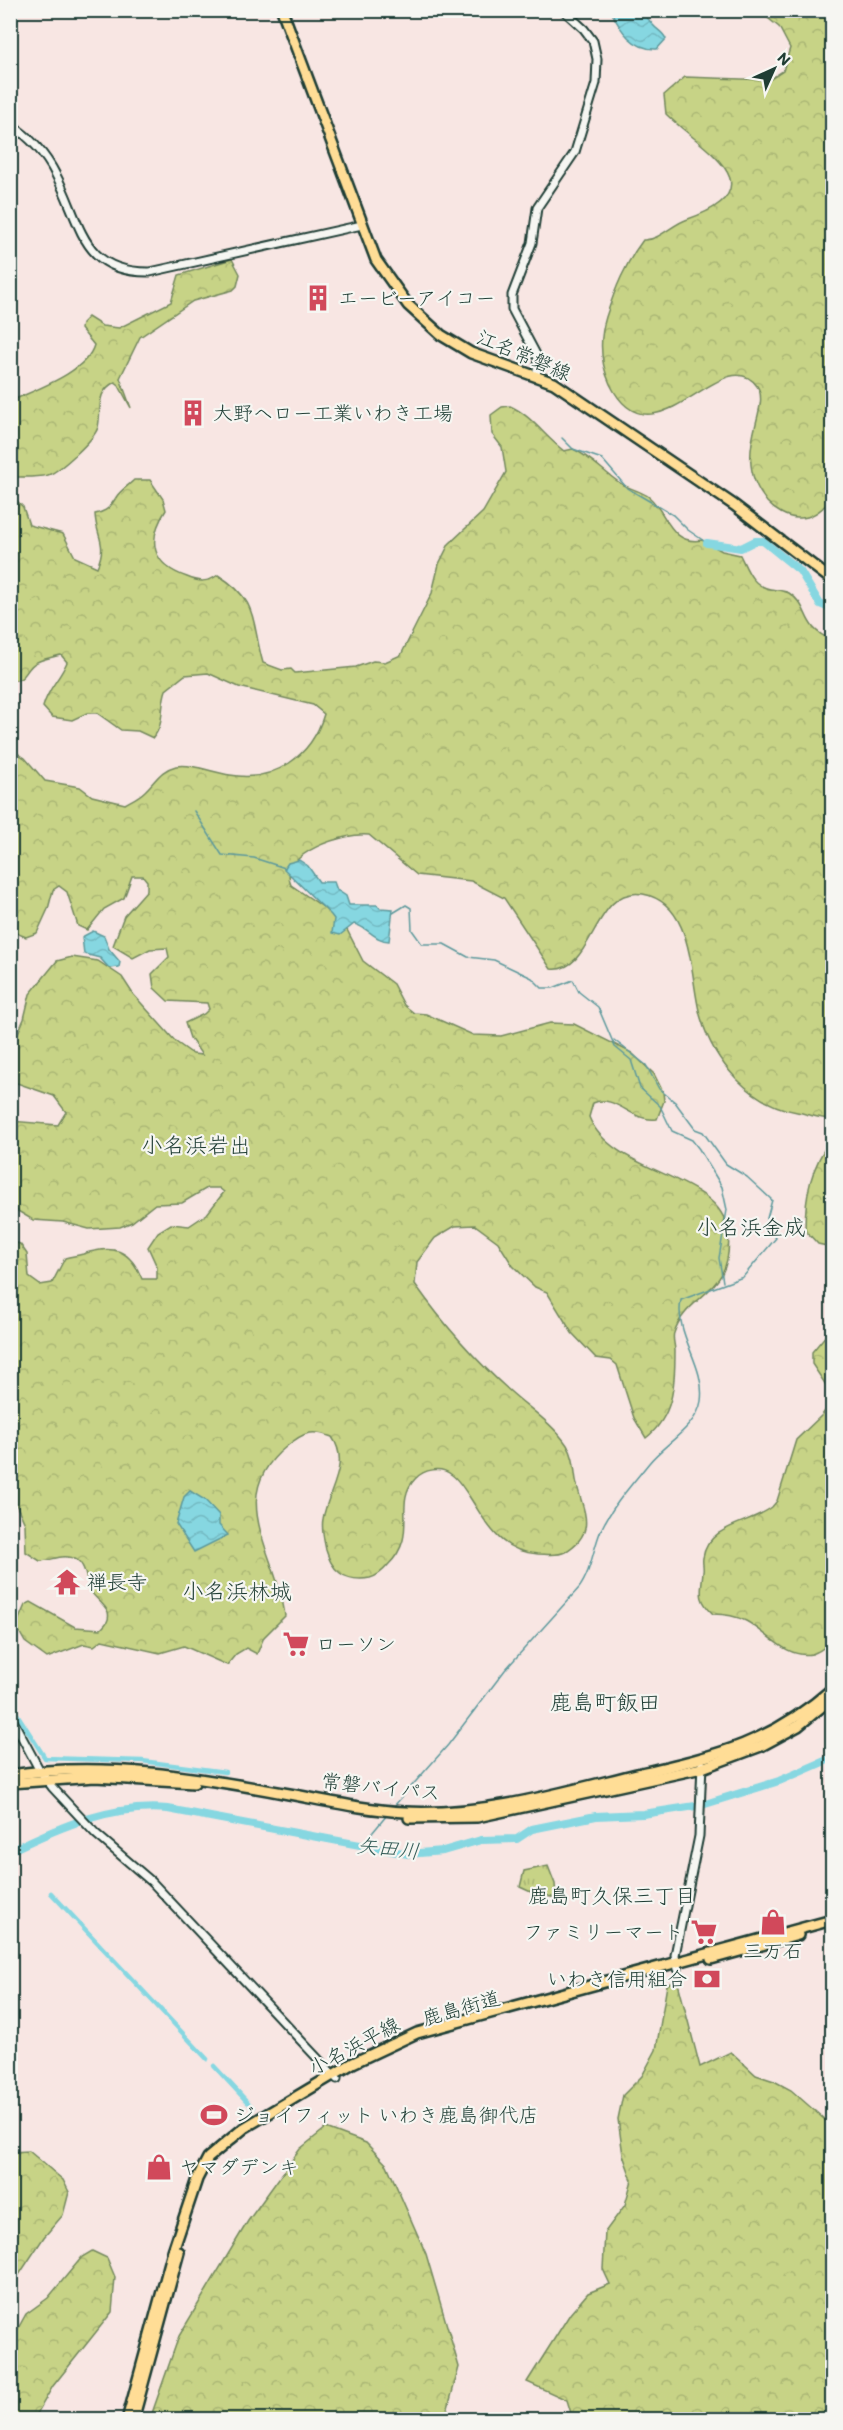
<svg xmlns="http://www.w3.org/2000/svg" width="843" height="2430" viewBox="0 0 843 2430" font-family="Itim,'Klee One',sans-serif">
<style>
.forest{fill:url(#forest-crowns);stroke:#73885d;stroke-width:1.5}
.park{fill:url(#park-tufts);stroke:#73885d;stroke-width:1.5}
.water{fill:url(#water-waves);stroke:#5d999c;stroke-width:1.5}
.lines{fill:none;stroke-linecap:round;stroke-linejoin:round}
.stream{stroke:#5d999c;stroke-width:1.5}
.canal{stroke:#86d7e1;stroke-width:4.5}
.river{stroke:#86d7e1;stroke-width:8}
.tertiary-casing{stroke:#1f3d34;stroke-width:11}
.primary-casing{stroke:#1f3d34;stroke-width:14}
.trunk-casing{stroke:#1f3d34;stroke-width:14}
.tertiary{stroke:#f6f6f2;stroke-width:7}
.primary{stroke:#ffdd96;stroke-width:9}
.trunk{stroke:#ffdd96;stroke-width:9}
.labels{text-anchor:middle;dominant-baseline:central;stroke-width:4.5;stroke-linejoin:round;paint-order:stroke}
.poi-label{font-size:20px;fill:#1f3d34;stroke:#f6f6f2;text-anchor:start}
.street-label{font-size:20px;fill:#1f3d34;stroke:#f6f6f2}
.water-label{font-size:21px;font-style:italic;fill:#345c57;stroke:#f6f6f2}
.neighbourhood-label{font-size:21px;fill:#1f3d34;stroke:#f6f6f2}
.quarter-label{font-size:22px;fill:#1f3d34;stroke:#f6f6f2}
</style>
<defs>
<pattern id="forest-crowns" width="20" height="18" patternUnits="userSpaceOnUse" patternTransform="scale(1.5)"><rect width="20" height="18" fill="#c7d386"/><path d="M2 6a3 3 0 1 1 6 0M12 15a3 3 0 1 1 6 0" fill="none" stroke="#aab674"/></pattern>
<pattern id="park-tufts" width="24" height="20" patternUnits="userSpaceOnUse" patternTransform="scale(1.5)"><rect width="24" height="20" fill="#c7d386"/><path d="M3 7l-1-3M5 7V3M7 7l1-3M15 17l-1-3M17 17v-4M19 17l1-3" fill="none" stroke="#aab674"/></pattern>
<pattern id="water-waves" width="16" height="10" patternUnits="userSpaceOnUse" patternTransform="scale(1.5)"><rect width="16" height="10" fill="#86d7e1"/><path d="M0 5q4-4 8 0t8 0" fill="none" stroke="#73b9c2"/></pattern>
</defs>
<rect width="100%" height="100%" fill="#f8e6e3"/>
<filter id="ink" filterUnits="userSpaceOnUse"><feTurbulence type="fractalNoise" baseFrequency=".0167" numOctaves="2"/><feDisplacementMap in="SourceGraphic" scale="12" xChannelSelector="R" yChannelSelector="G"/><feConvolveMatrix kernelMatrix="1 2 1 2 8 2 1 2 1" color-interpolation-filters="sRGB"/></filter>
<g filter="url(#ink)">
<g class="forest">
<path d="M759,11H832V498C824,508 812,519 798,518C787,518 774,510 767,502C728,454 773,408 757,386C723,338 653,471 610,384C600,362 599,340 606,317C615,289 625,264 643,240C659,241 672,224 688,219C780,187 700,148 666,114L664,95L685,77L769,80L783,71L790,48L779,27Z"/>
<path d="M232,259L240,274L237,286L233,290L193,301L140,337L120,378L131,408L118,384L115,382C95,392 102,409 98,427C95,439 60,471 48,475C36,478 23,477 11,477V401C34,390 87,372 94,345L81,329L82,323L88,317L102,326L119,328L171,302L179,275Z"/>
<path d="M510,406C531,415 545,437 564,451L573,449C593,458 605,474 623,485C631,489 641,491 649,497C667,512 670,546 702,540L722,551L740,555C747,569 752,586 770,589C776,590 783,590 789,593C812,608 799,626 832,640V1119C821,1119 808,1114 797,1112C750,1104 714,1062 701,1018C689,980 696,904 643,894C593,885 594,974 551,969L504,898L471,881L417,875L369,835C347,832 277,853 291,885L342,920L363,961L393,984L404,1005L414,1013L426,1014L473,1035L501,1036L550,1023L574,1024L632,1053L654,1074L663,1092L664,1101L657,1119C633,1123 615,1093 593,1103L589,1117C612,1175 721,1173 728,1232C735,1295 686,1293 674,1333C672,1338 675,1345 675,1351C675,1384 674,1416 646,1438L634,1418L617,1365L611,1360L596,1358L572,1333L547,1292L535,1287L513,1266L498,1242L475,1225L455,1226L435,1238L417,1262L415,1284C442,1322 476,1361 511,1392C530,1409 553,1424 567,1445C574,1456 574,1468 576,1480C581,1509 600,1531 565,1552C558,1556 546,1554 538,1554C500,1552 487,1524 469,1496C464,1489 459,1480 452,1475C441,1466 424,1469 415,1479C392,1503 420,1534 388,1565C383,1571 378,1576 370,1578C360,1580 348,1579 340,1573C332,1567 329,1559 326,1550C324,1540 321,1529 323,1519C328,1490 351,1464 332,1437C312,1429 304,1432 287,1446C223,1497 278,1554 285,1616L264,1637L257,1654L246,1648L236,1654L227,1665L184,1646L160,1653L102,1640L94,1646L84,1644L47,1658L25,1642L16,1626L25,1605L31,1602L75,1627L101,1629C106,1624 110,1620 108,1612C105,1604 94,1598 90,1590C86,1581 86,1566 77,1560C64,1552 52,1561 40,1561L26,1552L25,1524L11,1493L10,1241L20,1244L27,1254L29,1277L40,1285L52,1283L65,1258C71,1256 76,1256 83,1254C113,1244 130,1249 142,1279H157V1267L148,1247L158,1232L171,1224L189,1226L207,1214L224,1192L219,1188H207L182,1203L155,1204L132,1222L120,1227L89,1229L63,1222L33,1220L11,1207V1121L58,1125L66,1112L54,1096L11,1081V1049L24,1019L30,994L57,961L72,957L98,961L122,977L133,994L176,1042L193,1054L202,1055L190,1038L185,1023L204,1014L209,1009L207,1003L168,1001L154,988L152,974L169,957L167,948L150,949L133,958L113,946L124,916L147,890V881L143,876H132L124,898L104,909L87,930L78,926L67,892L59,886L53,890L48,909L37,933L26,937L11,931V749L25,758L45,781L80,787L92,796L125,804C132,800 139,797 145,791C156,781 160,770 176,766C192,763 214,773 230,775C274,783 312,756 324,714L313,705L239,687L208,673L185,675L166,690C160,707 165,724 153,738L138,731L121,730L97,713H87L72,720L52,717L43,707C48,688 60,679 67,662L61,655C53,657 44,659 37,662C25,667 27,682 11,680V495L23,507L29,525L63,534L75,557L97,567C108,543 96,537 95,514C108,511 110,507 117,496C120,491 129,485 134,480H150L163,499L166,510C146,541 152,565 187,577C199,582 207,583 218,575C260,601 251,622 263,663L282,670L291,669L295,673L356,667L373,661L385,662L401,655L432,593L439,564L449,544L483,512L506,472L502,447L492,434L491,415L502,407Z"/>
<path d="M832,1138V1246L831,1247L818,1244L805,1230C805,1195 811,1166 832,1138Z"/>
<path d="M832,1328V1641C826,1646 820,1652 812,1654C786,1659 767,1632 746,1621C736,1616 724,1614 713,1614C697,1598 701,1593 703,1572C704,1567 702,1562 703,1558C708,1524 751,1524 772,1507L777,1501L796,1440L822,1415L831,1403L832,1394L812,1364V1352Z"/>
<polygon points="677,1979 700,2067 731,2052 756,2075 774,2081 791,2090 832,2126 832,2419 555,2419 571,2413 567,2400 527,2382 570,2314 588,2293 610,2284 603,2269 605,2232 625,2205 632,2180 623,2155 618,2119 623,2095 642,2076 656,2050 667,1985"/>
<polygon points="326,2128 366,2143 387,2165 426,2254 459,2367 445,2419 150,2419 179,2336 248,2221 300,2149"/>
<polygon points="29,2151 63,2180 69,2192 63,2215 44,2237 11,2287 11,2152"/>
<polygon points="92,2251 107,2258 115,2277 112,2312 53,2386 34,2419 11,2419 11,2341 26,2314 48,2298 82,2257"/>
</g>
<polygon class="park" points="548,1866 555,1884 556,1898 533,1893 520,1887 524,1871"/>
<g class="water">
<path d="M611,11C633,7 641,8 653,25C657,30 663,32 666,39L657,49C633,50 620,30 611,11Z"/>
<path d="M299,860L308,866L319,882H334L337,890L346,896L349,905H377L380,908L393,909L389,941C375,941 368,927 354,924L340,935L332,933L334,919L331,915L284,869L288,863Z"/>
<polygon points="93,931 104,936 109,949 120,962 119,967 109,968 100,958 84,954 82,937"/>
<polygon points="190,1491 205,1500 219,1515 219,1525 228,1535 194,1552 176,1524 184,1497"/>
</g>
<g class="lines">
<g class="stream">
<polyline points="562,438 573,449 602,459 627,488 673,515 688,530 707,543"/>
<polyline points="194,811 222,855 254,858 285,868"/>
<polyline points="393,913 406,905 411,908 412,930 422,944 444,944 468,957 494,960 532,978 542,988 553,988 573,980 579,992 598,1007 615,1047 631,1060 640,1088 660,1106 672,1131 692,1140 699,1149 722,1187 727,1210 719,1258 723,1282"/>
<path d="M394,1806L448,1745L505,1670L579,1588C591,1572 593,1549 601,1530C612,1506 633,1483 649,1463C664,1444 697,1427 701,1401C706,1365 674,1335 681,1300L743,1277L776,1238L766,1222L772,1200L747,1177L726,1164L703,1132L695,1129L675,1102L659,1089L646,1065L614,1040"/>
<polyline points="363,1844 387,1815"/>
</g>
<g class="canal">
<polyline points="10,1703 45,1758 142,1761 225,1772"/>
<polyline points="51,1893 207,2059"/>
<polyline points="214,2066 253,2108"/>
</g>
<g class="river">
<polyline points="707,543 741,548 755,541 763,541 800,571 820,604 832,609"/>
<path d="M10,1851C59,1827 112,1804 168,1809L408,1854L443,1851L481,1840L517,1839L532,1829L596,1816L643,1814L702,1805L779,1781L832,1758"/>
</g>
<g class="tertiary-casing">
<g id="tertiary">
<path d="M10,124C30,137 46,155 56,175C82,224 81,273 150,272L362,225"/>
<polyline points="536,375 539,360 512,309 512,295 532,243 537,208 575,152 596,83 597,59 593,41 584,29 563,10"/>
<polyline points="10,1715 40,1771 52,1787 96,1834 152,1882 337,2079"/>
<polyline points="678,1969 675,1955 699,1836 702,1764"/>
</g>
</g>
<g class="primary-casing">
<g id="primary">
<polyline points="282,10 376,260 408,305 441,335 471,353 554,383 734,505 832,580"/>
<polyline points="711,1959 798,1935"/>
<polyline points="127,2420 173,2251 197,2179 208,2158 244,2128 353,2063 417,2033 832,1920"/>
<polyline points="133,2420 179,2252"/>
</g>
</g>
<g class="trunk-casing">
<g id="trunk">
<path d="M10,1775C104,1761 197,1777 289,1794C327,1801 366,1810 405,1812C485,1816 563,1792 641,1773C718,1755 771,1743 832,1689"/>
<polyline points="10,1783 95,1777 194,1783"/>
<polyline points="409,1818 477,1817 702,1768 761,1746 798,1726 832,1698"/>
</g>
</g>
<use href="#tertiary" class="tertiary"/>
<use href="#primary" class="primary"/>
<use href="#trunk" class="trunk"/>
</g>
</g>
<defs>
<g id="building-bare" transform="scale(2.07)"><path d="M-4-6H4V6H1V3H-1V6H-4ZM-2.5-4.3h1.7v1.8h-1.7ZM.8-4.3h1.7v1.8H.8ZM-2.5-1h1.7V.8h-1.7ZM.8-1h1.7V.8H.8Z" fill="#d1495b" stroke="#f6f6f2" stroke-width="2.5" paint-order="stroke"/></g>
<g id="temple-bare" transform="scale(2.07)"><path d="M0-6L5-2H3V0L6.5 2.5H4V6H1.5V3h-3V6H-4V2.5H-6.5L-3 0V-2H-5Z" fill="#d1495b" stroke="#f6f6f2" stroke-width="2.5" paint-order="stroke"/></g>
<g id="supermarket-bare" transform="scale(2.07)"><path d="M-6-5.5h2.5l.6 2H6L4.5 2H-2.5L-4.4-4H-6ZM-1.5 3.2a1.3 1.3 0 1 0 .1 0ZM3 3.2a1.3 1.3 0 1 0 .1 0Z" fill="#d1495b" stroke="#f6f6f2" stroke-width="2.5" paint-order="stroke"/></g>
<g id="shop-bare" transform="scale(2.07)"><path d="M-5-2.5h2.3a2.7 3.5 0 0 1 5.4 0H5L5.5 6h-11ZM-1.5-2.5h3a1.5 2.3 0 0 0-3 0Z" fill="#d1495b" stroke="#f6f6f2" stroke-width="2.5" paint-order="stroke"/></g>
<g id="bank-bare" transform="scale(2.07)"><path d="M-6-4H6V4H-6ZM0-2.3a2.3 2.3 0 1 0 0 4.6a2.3 2.3 0 1 0 0-4.6Z" fill="#d1495b" stroke="#f6f6f2" stroke-width="2.5" paint-order="stroke"/></g>
<g id="stadium-bare" transform="scale(2.07)"><path d="M0-5a6.5 5 0 1 0 0 10a6.5 5 0 1 0 0-10ZM-3.5-1.8h7v3.6h-7Z" fill="#d1495b" stroke="#f6f6f2" stroke-width="2.5" paint-order="stroke"/></g>
</defs>
<g fill-rule="evenodd">
<use href="#building-bare" x="318" y="298"/>
<use href="#building-bare" x="193" y="413"/>
<use href="#temple-bare" x="67" y="1582"/>
<use href="#supermarket-bare" x="296" y="1644"/>
<use href="#shop-bare" x="773" y="1922"/>
<use href="#supermarket-bare" x="704" y="1932"/>
<use href="#bank-bare" x="707" y="1979"/>
<use href="#stadium-bare" x="214" y="2115"/>
<use href="#shop-bare" x="159" y="2167"/>
</g>
<g class="labels">
<g class="poi-label">
<text x="338" y="298">エービーアイコー</text>
<text x="213" y="413">大野ヘロー工業いわき工場</text>
<text x="87" y="1582">禅長寺</text>
<text x="316" y="1644">ローソン</text>
<text x="684" y="1932" text-anchor="end">ファミリーマート</text>
<text x="773" y="1951" text-anchor="middle">三万石</text>
<text x="687" y="1979" text-anchor="end">いわき信用組合</text>
<text x="234" y="2115">ジョイフィット いわき鹿島御代店</text>
<text x="179" y="2167">ヤマダデンキ</text>
</g>
<g class="street-label">
<text transform="translate(524 355) rotate(23)">江名常磐線</text>
<text transform="translate(381 1787) rotate(6)">常磐バイパス</text>
<text transform="translate(461 2008) rotate(-16)">鹿島街道</text>
<text transform="translate(354 2046) rotate(-28)">小名浜平線</text>
</g>
<g class="water-label">
<text transform="translate(388 1848) rotate(6)">矢田川</text>
</g>
<g class="neighbourhood-label">
<text x="612" y="1895">鹿島町久保三丁目</text>
</g>
<g class="quarter-label">
<text x="196" y="1145">小名浜岩出</text>
<text x="751" y="1227">小名浜金成</text>
<text x="237" y="1591">小名浜林城</text>
<text x="605" y="1702">鹿島町飯田</text>
</g>
</g>
<rect width="843" height="2430" fill="none" stroke="#f6f6f2" stroke-width="36"/>
<rect x="18" y="18" width="807" height="2394" fill="none" stroke="#1f3d34" stroke-width="2" filter="url(#ink)"/>
<g transform="translate(774 69) rotate(45)" stroke="#f6f6f2" stroke-width="4.5" paint-order="stroke">
<path d="M0-4.5L10 22L0 15L-10 22Z" fill="#1f3d34"/>
<text y="-9" font-size="16" font-weight="bold" text-anchor="middle" fill="#1f3d34">N</text>
</g>
</svg>
